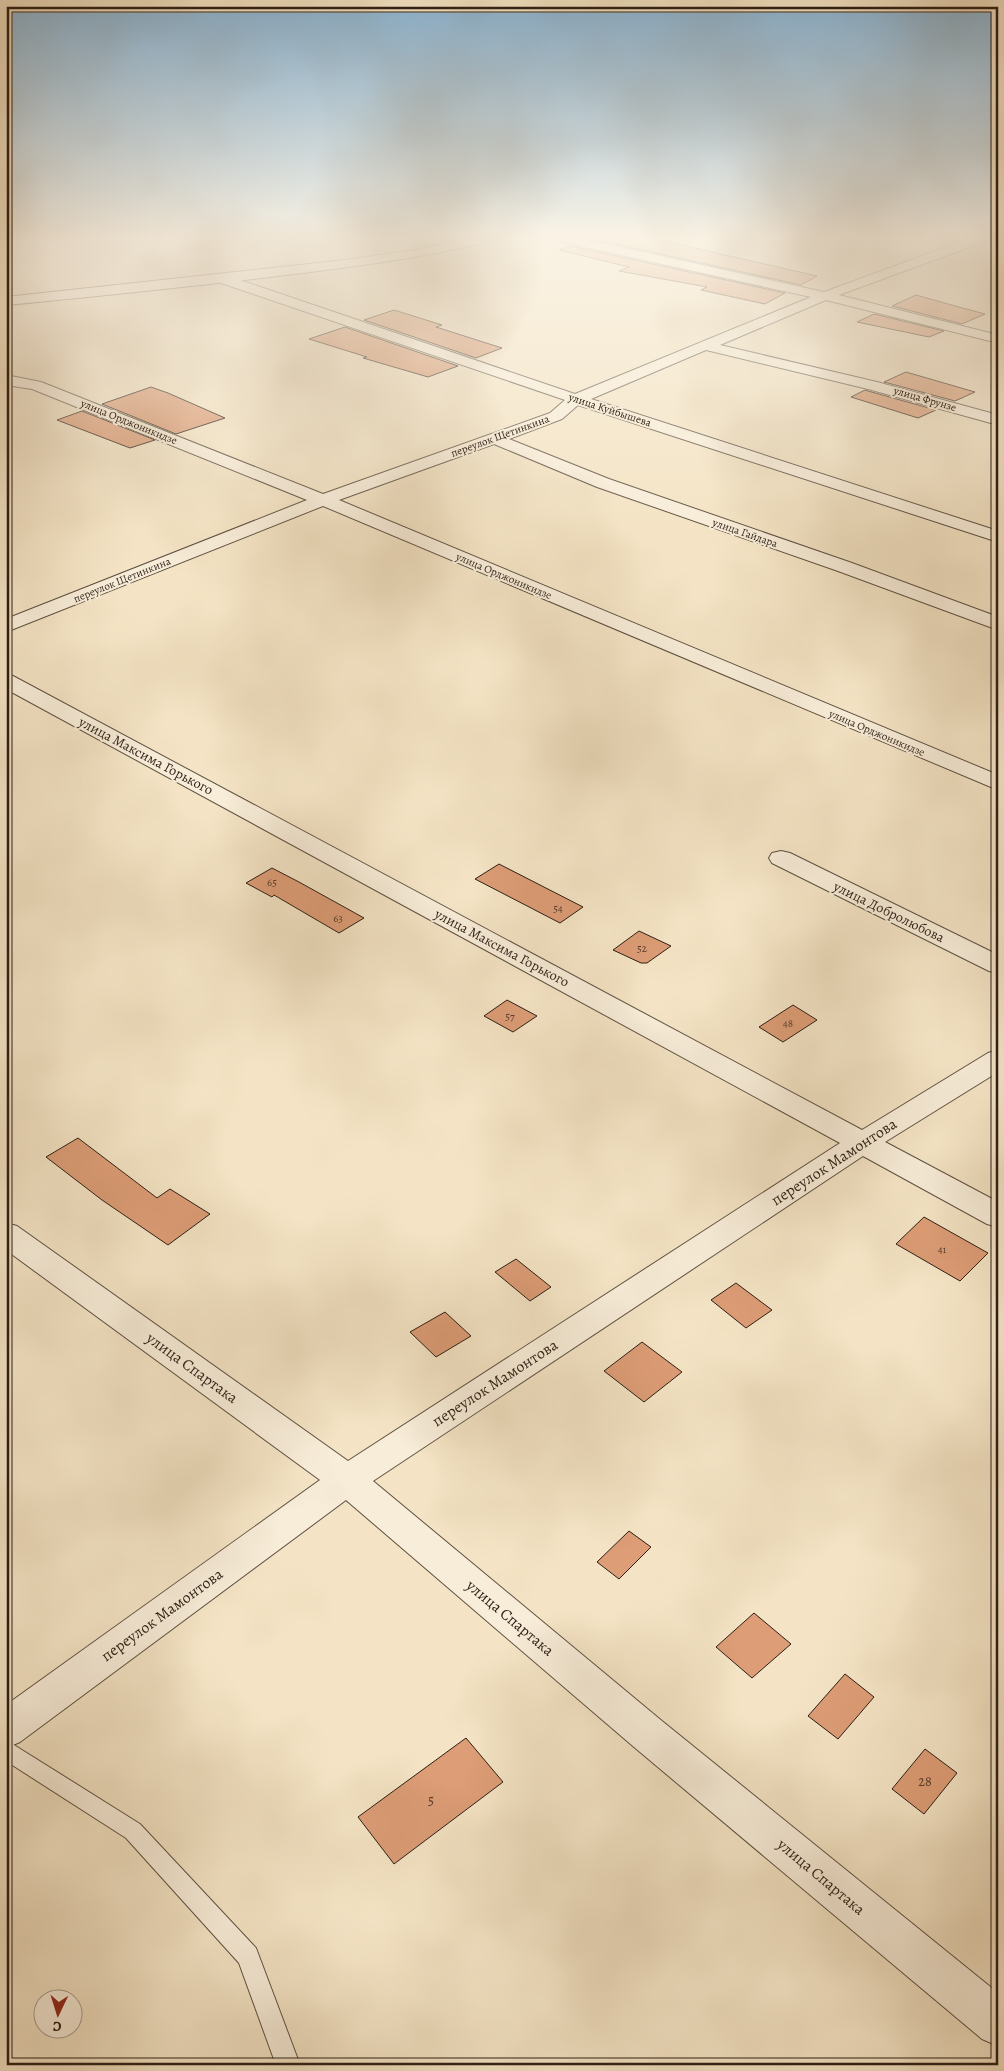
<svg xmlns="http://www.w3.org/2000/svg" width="1004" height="2071" viewBox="0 0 1004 2071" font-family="Alegreya,serif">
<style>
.building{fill:#dd9d76;stroke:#2c1e15}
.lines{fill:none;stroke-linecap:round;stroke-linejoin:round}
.service-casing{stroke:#5e5041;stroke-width:2}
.minor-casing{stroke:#5e5041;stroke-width:2}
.tertiary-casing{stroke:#5e5041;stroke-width:2}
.service{fill:#f8edd9;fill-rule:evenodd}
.minor{fill:#f8edd9;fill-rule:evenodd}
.tertiary{fill:#f8edd9;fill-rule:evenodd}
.labels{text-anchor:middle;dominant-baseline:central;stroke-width:4;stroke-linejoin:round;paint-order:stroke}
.far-street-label{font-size:11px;fill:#2c1e15;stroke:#f8edd9}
.number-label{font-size:11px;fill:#583e2d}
.street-label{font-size:14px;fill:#2c1e15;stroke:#f8edd9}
.near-number-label{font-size:14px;fill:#583e2d}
.near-street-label{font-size:16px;fill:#2c1e15;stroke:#f8edd9}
</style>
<rect width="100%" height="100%" fill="#f4e4c5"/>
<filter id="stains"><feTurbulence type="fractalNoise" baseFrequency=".004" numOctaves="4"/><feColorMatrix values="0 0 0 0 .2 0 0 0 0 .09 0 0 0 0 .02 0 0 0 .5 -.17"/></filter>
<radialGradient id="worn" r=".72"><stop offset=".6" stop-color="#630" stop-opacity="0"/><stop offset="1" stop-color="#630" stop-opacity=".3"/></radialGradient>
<g class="building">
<polygon points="599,236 642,236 817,276 801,285 592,239"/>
<polygon points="571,246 785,293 765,304 701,290 707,287 619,271 629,267 559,250"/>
<polygon points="916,295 959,307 985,314 962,324 892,306"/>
<polygon points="394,310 442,325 436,327 502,348 476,358 364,320"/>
<polygon points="874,314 944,331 929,337 857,322"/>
<polygon points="345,327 458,366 428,377 363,358 367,357 309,339"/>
<polygon points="906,372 975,392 955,401 884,382"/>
<polygon points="151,387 168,393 225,418 176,434 102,404"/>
<polygon points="865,390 868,391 936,410 918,418 851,397"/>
<polygon points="82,411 155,440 130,448 57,420"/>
<polygon points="499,864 583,907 560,923 475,879"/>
<polygon points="272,868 299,882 364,918 339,933 274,895 272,897 246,883"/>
<polygon points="639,931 671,946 647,963 641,963 613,950"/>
<polygon points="507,1000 537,1016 513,1032 484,1016"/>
<polygon points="793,1005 817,1020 783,1042 759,1027"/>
<polygon points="78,1138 157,1198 170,1189 210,1214 168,1245 102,1200 46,1157"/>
<polygon points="924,1217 988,1253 960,1281 896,1244"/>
<polygon points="516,1259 551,1287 530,1301 495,1272"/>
<polygon points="736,1283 772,1310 746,1328 711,1300"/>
<polygon points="445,1312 471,1336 436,1357 410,1332"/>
<polygon points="642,1342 682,1372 644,1402 604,1371"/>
<polygon points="629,1531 651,1547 619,1579 597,1562"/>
<polygon points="754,1613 791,1644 752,1678 716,1647"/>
<polygon points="845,1674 874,1697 838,1739 808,1716"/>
<polygon points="466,1738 503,1782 394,1864 358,1817"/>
<polygon points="925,1749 957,1773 924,1814 892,1789"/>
</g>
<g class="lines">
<g class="service-casing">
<polygon id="service" points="6,1740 140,1824 256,1948 300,2065 276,2065 239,1963 126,1838 6,1761"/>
</g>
<g class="minor-casing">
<g id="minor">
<polygon points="547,236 571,236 824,292 976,236 994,236 992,239 839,295 998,335 998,343 826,300 720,345 877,382 998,415 998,425 868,389 706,350 591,399 998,531 998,542 578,405 562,419 509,439 609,479 852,563 998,617 998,630 838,571 597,487 494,444 339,500 998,775 998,790 323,506 6,632 6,619 307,500 32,389 6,385 6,375 41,382 323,494 550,413 565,400 218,282 216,279 218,276 228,276 575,394 811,297 553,240"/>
<polygon points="6,674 13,676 862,1130 988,1053 998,1050 998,1072 885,1142 998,1202 998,1227 987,1224 863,1156 373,1481 662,1721 998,1993 998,2046 982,2039 634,1747 346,1500 20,1742 6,1748 6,1705 320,1480 6,1250 6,1223 17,1226 348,1461 840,1143 6,689"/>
<polygon points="781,851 790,853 998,955 998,973 989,971 772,863 769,858 772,853"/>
</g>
</g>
<g class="tertiary-casing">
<path id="tertiary" d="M479,236H500L498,239C426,258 352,267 278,276C188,287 97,296 6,305V297L346,260L421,249Z"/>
</g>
<use href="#service" class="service"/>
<use href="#minor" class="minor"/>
<use href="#tertiary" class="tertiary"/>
</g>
<linearGradient id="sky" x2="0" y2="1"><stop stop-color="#8bb7d8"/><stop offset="0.45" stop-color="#faf3e5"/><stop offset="1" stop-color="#faf3e5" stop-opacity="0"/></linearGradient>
<rect width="1004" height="526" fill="url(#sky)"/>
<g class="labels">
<g class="far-street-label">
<text transform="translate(925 399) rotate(16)">улица Фрунзе</text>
<text transform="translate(610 410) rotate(18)">улица Куйбышева</text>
<text transform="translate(129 422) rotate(22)">улица Орджоникидзе</text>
<text transform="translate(500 436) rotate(-20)">переулок Щетинкина</text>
<text transform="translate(745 533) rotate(19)">улица Гайдара</text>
<text transform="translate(504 576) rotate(23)">улица Орджоникидзе</text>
<text transform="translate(122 580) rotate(-22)">переулок Щетинкина</text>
<text transform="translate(877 733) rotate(23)">улица Орджоникидзе</text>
</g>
<g class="number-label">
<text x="272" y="882">65</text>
<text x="558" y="908">54</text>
<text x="338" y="918">63</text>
<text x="642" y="948">52</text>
<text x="510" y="1016">57</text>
<text x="788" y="1023">48</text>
<text x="942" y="1249">41</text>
</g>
<g class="street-label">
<text transform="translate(146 756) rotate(28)">улица Максима Горького</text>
<text transform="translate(889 912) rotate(26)">улица Добролюбова</text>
<text transform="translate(502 948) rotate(28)">улица Максима Горького</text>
</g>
<g class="near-number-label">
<text x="925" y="1781">28</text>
<text x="431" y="1800">5</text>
</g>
<g class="near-street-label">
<text transform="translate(834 1162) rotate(-33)">переулок Мамонтова</text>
<text transform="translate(192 1368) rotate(36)">улица Спартака</text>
<text transform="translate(495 1383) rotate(-33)">переулок Мамонтова</text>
<text transform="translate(162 1615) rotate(-36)">переулок Мамонтова</text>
<text transform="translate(510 1618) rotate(40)">улица Спартака</text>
<text transform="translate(821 1877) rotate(40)">улица Спартака</text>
</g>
</g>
<rect width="1004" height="2071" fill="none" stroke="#f4e4c5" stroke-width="25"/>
<rect x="8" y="8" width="989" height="2056" fill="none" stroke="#2c1e15" stroke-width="2.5"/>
<rect x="12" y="12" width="979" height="2046" fill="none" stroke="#2c1e15"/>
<g transform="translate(58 2014) rotate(184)"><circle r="24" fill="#f8edd9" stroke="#a69a8b"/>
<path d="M0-4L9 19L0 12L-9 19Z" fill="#8f2418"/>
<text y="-8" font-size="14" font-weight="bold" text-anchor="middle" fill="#2c1e15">С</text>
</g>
<rect width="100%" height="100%" filter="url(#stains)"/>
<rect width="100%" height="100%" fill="url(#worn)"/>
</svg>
